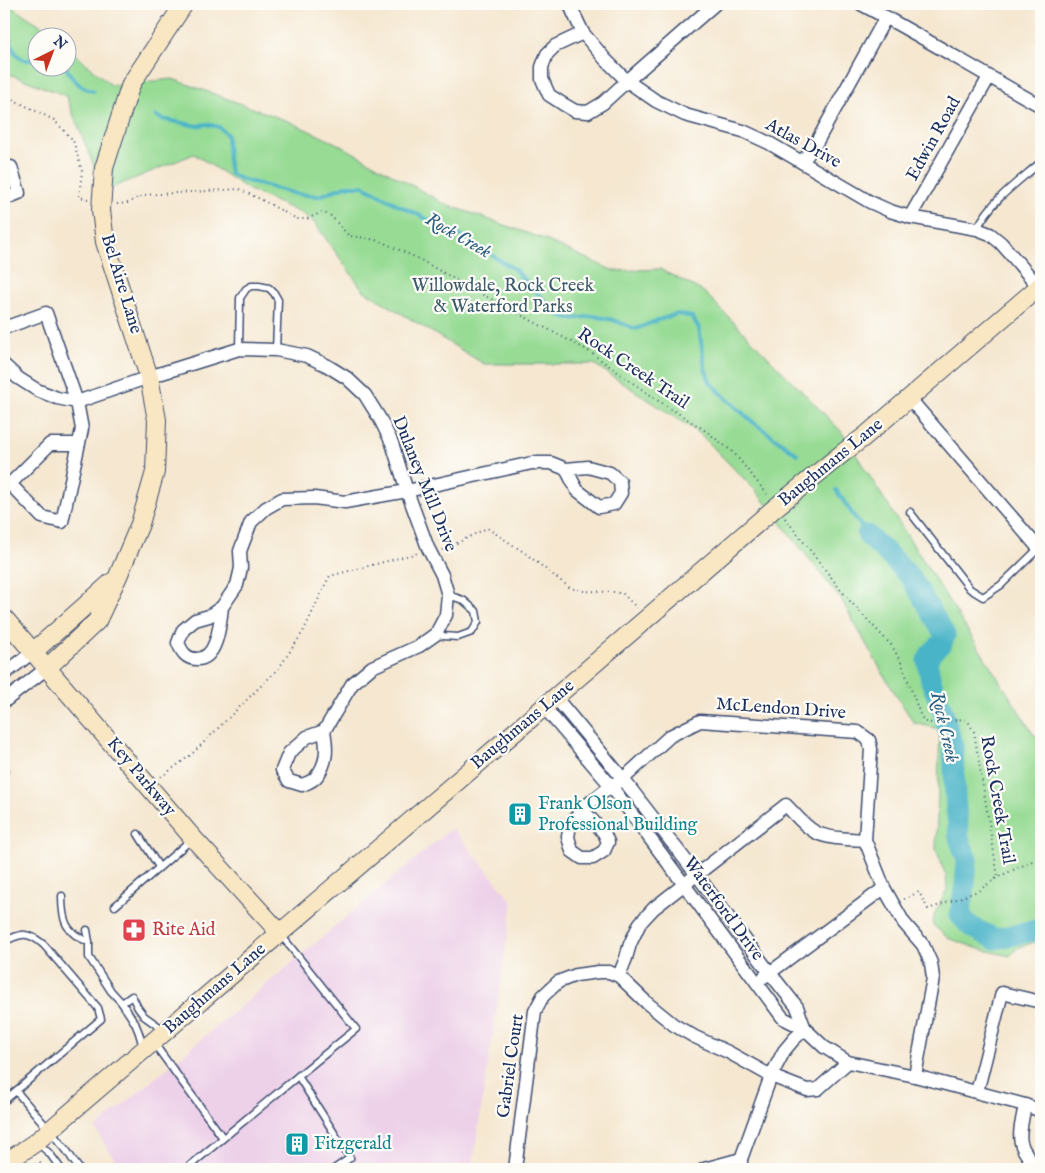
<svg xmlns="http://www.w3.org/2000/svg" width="1045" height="1173" viewBox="0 0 1045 1173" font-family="'IM FELL English',serif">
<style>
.built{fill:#edd1e9}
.green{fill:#97db94;stroke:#598579}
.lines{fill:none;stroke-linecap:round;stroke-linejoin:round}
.stream{stroke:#4ab4c8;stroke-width:4}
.river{stroke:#4ab4c8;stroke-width:21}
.lane-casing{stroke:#3c4b6f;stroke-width:9}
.street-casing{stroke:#3c4b6f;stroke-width:15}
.secondary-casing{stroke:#3c4b6f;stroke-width:20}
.path{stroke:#3c4b6f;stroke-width:2;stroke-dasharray:1 4;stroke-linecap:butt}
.lane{stroke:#fff;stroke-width:6}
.street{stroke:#fff;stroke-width:12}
.secondary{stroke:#f9e7c3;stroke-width:18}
.labels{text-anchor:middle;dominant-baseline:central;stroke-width:4.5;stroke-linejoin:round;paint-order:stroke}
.street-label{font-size:18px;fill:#1b2f5e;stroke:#fdfcf7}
.park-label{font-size:18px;fill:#3a5a6c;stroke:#fdfcf7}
.culture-label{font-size:18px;fill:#0d838f;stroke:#fdfcf7;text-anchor:start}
.health-label{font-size:18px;fill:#be3a42;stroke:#fdfcf7;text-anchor:start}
.water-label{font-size:19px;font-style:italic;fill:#2b5e83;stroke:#fdfcf7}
</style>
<rect width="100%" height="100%" fill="#fdfcf7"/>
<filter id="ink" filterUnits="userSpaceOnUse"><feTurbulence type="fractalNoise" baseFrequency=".02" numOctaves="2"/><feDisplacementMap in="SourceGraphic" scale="10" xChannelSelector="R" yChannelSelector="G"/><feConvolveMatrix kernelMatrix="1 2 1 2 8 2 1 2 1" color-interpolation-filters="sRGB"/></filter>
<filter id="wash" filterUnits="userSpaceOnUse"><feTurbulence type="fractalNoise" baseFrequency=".0096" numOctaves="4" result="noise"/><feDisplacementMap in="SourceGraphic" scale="20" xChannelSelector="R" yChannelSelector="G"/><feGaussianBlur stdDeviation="1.12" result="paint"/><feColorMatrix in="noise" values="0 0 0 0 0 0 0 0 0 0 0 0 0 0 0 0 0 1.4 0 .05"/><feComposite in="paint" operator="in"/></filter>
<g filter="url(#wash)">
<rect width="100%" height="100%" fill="#f5e7d0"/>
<polygon class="built" points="452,828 513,902 472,1169 121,1169 95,1129"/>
<polygon class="green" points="4,4 7,4 39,24 55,37 38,38 38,68 68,68 68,48 111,85 173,79 288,121 340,145 445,204 541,238 614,271 660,269 704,292 841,431 1034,735 1041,736 1041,940 1017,948 1010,956 979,949 948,938 933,925 934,915 947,890 946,876 936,849 940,729 914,723 886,679 842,601 756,491 700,434 594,364 484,364 363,290 313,221 301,213 251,191 194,154 104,191 66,96 4,72"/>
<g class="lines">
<g class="stream">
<path d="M4,29C11,36 10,47 17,55C19,57 22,59 24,60H31L38,57"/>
<path d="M66,68C74,81 78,86 93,91"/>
<polyline points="156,116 162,119 197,126 206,124 219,127 227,135 228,159 230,173 240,179 296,194 319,196 346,186 364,186 398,205 458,234 514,269 559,315 571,319 594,316 613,320 636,329 658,320 678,314 692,317 699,328 705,368 710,382 728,400 753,422 797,454"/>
<polyline points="836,490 867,535"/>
</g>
<polyline class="river" points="867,535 885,551 911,578 945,635 942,643 931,653 927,661 931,681 942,709 953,746 955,796 959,838 967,860 965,885 960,915 970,926 995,939 1041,929"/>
</g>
</g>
<g filter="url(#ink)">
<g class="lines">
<g class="lane-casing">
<g id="lane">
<path d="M977,229C991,200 1018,182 1041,162"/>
<polyline points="239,349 240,298 246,289 251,286 259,286 269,288 274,293 278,300 276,350"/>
<polyline points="910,512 970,589 983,597 1001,585 1039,548"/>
<polyline points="436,634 443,636 458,637 472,632 478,622 476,611 463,600 448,595"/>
<polyline points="4,772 5,770"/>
<polyline points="138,834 159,867"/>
<path d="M62,896C62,920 65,933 89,942"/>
<polyline points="115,906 192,839"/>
<polyline points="87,930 89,942 89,957 111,991 122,1003 135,1023 139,1033 143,1047"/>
<path d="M4,942C22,932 29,932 44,945L98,1008L101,1019L4,1101"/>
<polyline points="122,1003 132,996 138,1008 144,1016 165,1031"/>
<polyline points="153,1042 223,1138"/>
<polyline points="298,1076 350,1158 334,1169"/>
<polyline points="16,1091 67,1151 79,1169"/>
<polyline points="37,1142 50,1154 61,1169"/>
<polyline points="186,1169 298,1076 356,1029 281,935"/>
</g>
</g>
<g class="street-casing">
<g id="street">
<polyline points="570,4 573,12 583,33 605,59 627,81 656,101 685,115 743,131 769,143 870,202 890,211 910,217 977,229 990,234 1001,243 1039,287"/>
<path d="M861,4C922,36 981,73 1041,106"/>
<polyline points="583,33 555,46 547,54 542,67 542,79 549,95 563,104 575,111 588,112 603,103 627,81 715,4"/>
<polyline points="802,162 815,145 886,17"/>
<polyline points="4,170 11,167 19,193 4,199"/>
<polyline points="910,217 989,77"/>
<polyline points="4,328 46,313 77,402 82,429 62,522 42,517 10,484 50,444 79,444"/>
<path d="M4,365L18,378L37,390L57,398L77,402L149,377L239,349L276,350L307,356L326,365L347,378L365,395L380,419L392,443L407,491L428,548L442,575L448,595L446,615L436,634L419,646L372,667L352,684L324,731L307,737L289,753L282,770L289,781L302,785C307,783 313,781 316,777C328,763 327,748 324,731"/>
<polyline points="909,398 1041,551"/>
<path d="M222,607C220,622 218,659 197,659C186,659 182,652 178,643L183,630L195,620L209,616L222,607L237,585L241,568L240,551L251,522L266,508L282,499L314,498L345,502L407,491L532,463H551L566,469L577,490L599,507L614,504L621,493L620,482L610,473L588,467L566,469"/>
<polyline points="4,674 33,652"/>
<polyline points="556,698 623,779 697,875 770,973 797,1007 805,1029"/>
<polyline points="4,700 6,700 47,668"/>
<polyline points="544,707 611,786 783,1018 805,1029 824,1047 848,1062 915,1076 1025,1105 1041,1111"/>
<polyline points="582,809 604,833 608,842 604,851 593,858 582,858 572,851 568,837 570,825 582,809 611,786 623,779 670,736 700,721 858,732 869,740 871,749 865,840 884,888 904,923 923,945 931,963 933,978 915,1076"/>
<path d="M619,976L626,958L630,944L640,923L654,908L786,805C795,814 803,825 815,832C827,839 850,839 865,840"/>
<polyline points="764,977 884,888"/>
<polyline points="977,1092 1002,993 1041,1002"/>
<path d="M1025,1105C1019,1137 1014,1144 1039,1169"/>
<polyline points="515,1169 535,1011 543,996 558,982 576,975 599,972 609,972 619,976 647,1003 674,1025 695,1037 728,1052 771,1076 807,1090 818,1089 848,1062"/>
<polyline points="704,1169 741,1159"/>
<polyline points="741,1169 741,1159 771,1076 784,1051 794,1039 805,1029"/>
</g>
</g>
<g class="secondary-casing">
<g id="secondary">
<polyline points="4,618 193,838 280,933"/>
<polyline points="33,652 112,582"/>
<polyline points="47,668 97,621 118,576 140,524 155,472 157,420 149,377 105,242 101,210 104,168 131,84 184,4"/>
<polyline points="4,1164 36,1142 544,707 776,507 844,452 864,437 1041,285"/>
</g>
</g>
<g class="path">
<polyline points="4,95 54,120 73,140 82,171 79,197 88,199"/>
<polyline points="117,204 128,203 143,195 239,189 262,200 297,219 307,219 322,212 331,216 349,236 367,238 382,242 417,258 472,289 587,350 654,398 706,431 734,453 767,494"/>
<polyline points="785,518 848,599 892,646 902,664 921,717 926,722 931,723 963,719 969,723 974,732 998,877"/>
<polyline points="443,550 487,528 525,553 570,588 582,591 615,592 623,594 637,608"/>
<polyline points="161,777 191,755 279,668 303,632 328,579 330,576 418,553"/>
<polyline points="904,899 919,892 928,909 943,904 978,891 998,877 1041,857"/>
<polyline points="26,1169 35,1164 40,1163 40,1160"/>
</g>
<use href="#lane" class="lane"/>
<use href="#street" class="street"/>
<use href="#secondary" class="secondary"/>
</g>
</g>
<defs>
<g id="building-square" transform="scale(1.25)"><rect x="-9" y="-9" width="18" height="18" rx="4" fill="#0f9aa8" stroke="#fdfcf7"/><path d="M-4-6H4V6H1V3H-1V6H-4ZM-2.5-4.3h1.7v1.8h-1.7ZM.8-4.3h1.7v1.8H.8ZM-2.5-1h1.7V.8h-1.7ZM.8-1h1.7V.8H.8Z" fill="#fff"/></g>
<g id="pharmacy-square" transform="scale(1.25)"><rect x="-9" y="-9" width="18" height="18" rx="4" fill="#e0444e" stroke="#fdfcf7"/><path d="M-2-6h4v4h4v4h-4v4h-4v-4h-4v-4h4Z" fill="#fff"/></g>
</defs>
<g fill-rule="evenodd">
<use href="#building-square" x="520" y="814"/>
<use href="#pharmacy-square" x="134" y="930"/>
<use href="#building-square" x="297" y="1144"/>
</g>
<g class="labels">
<g class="street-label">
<text transform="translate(934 139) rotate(-61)">Edwin Road</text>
<text transform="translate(803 144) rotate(29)">Atlas Drive</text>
<text transform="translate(121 284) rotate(73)">Bel Aire Lane</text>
<text transform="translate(633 369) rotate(34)">Rock Creek Trail</text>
<text transform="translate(831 463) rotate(-39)">Baughmans Lane</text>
<text transform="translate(424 484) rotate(68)">Dulaney Mill Drive</text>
<text transform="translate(781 709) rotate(4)">McLendon Drive</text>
<text transform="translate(523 725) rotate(-40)">Baughmans Lane</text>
<text transform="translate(141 777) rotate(50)">Key Parkway</text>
<text transform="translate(997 800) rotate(80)">Rock Creek Trail</text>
<text transform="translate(723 909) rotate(54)">Waterford Drive</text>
<text transform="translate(215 989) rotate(-41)">Baughmans Lane</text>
<text transform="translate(511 1066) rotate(-82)">Gabriel Court</text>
</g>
<g class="park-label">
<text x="503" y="286">Willowdale, Rock Creek<tspan x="503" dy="21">&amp; Waterford Parks</tspan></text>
</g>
<g class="culture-label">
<text x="538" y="804">Frank Olson<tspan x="538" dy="21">Professional Building</tspan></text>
<text x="314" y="1144">Fitzgerald</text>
</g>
<g class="health-label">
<text x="152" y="930">Rite Aid</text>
</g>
<g class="water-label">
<text transform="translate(458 236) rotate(30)">Rock Creek</text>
<text transform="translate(944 727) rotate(77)">Rock Creek</text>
</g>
</g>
<rect width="1045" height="1173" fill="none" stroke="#fdfcf7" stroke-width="20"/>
<g transform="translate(52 52) rotate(42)"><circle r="24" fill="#fdfcf7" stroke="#a3aaba"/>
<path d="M0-4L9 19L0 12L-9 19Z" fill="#c8321e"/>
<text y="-8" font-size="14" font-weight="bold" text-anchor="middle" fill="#1b2f5e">N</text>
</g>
</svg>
